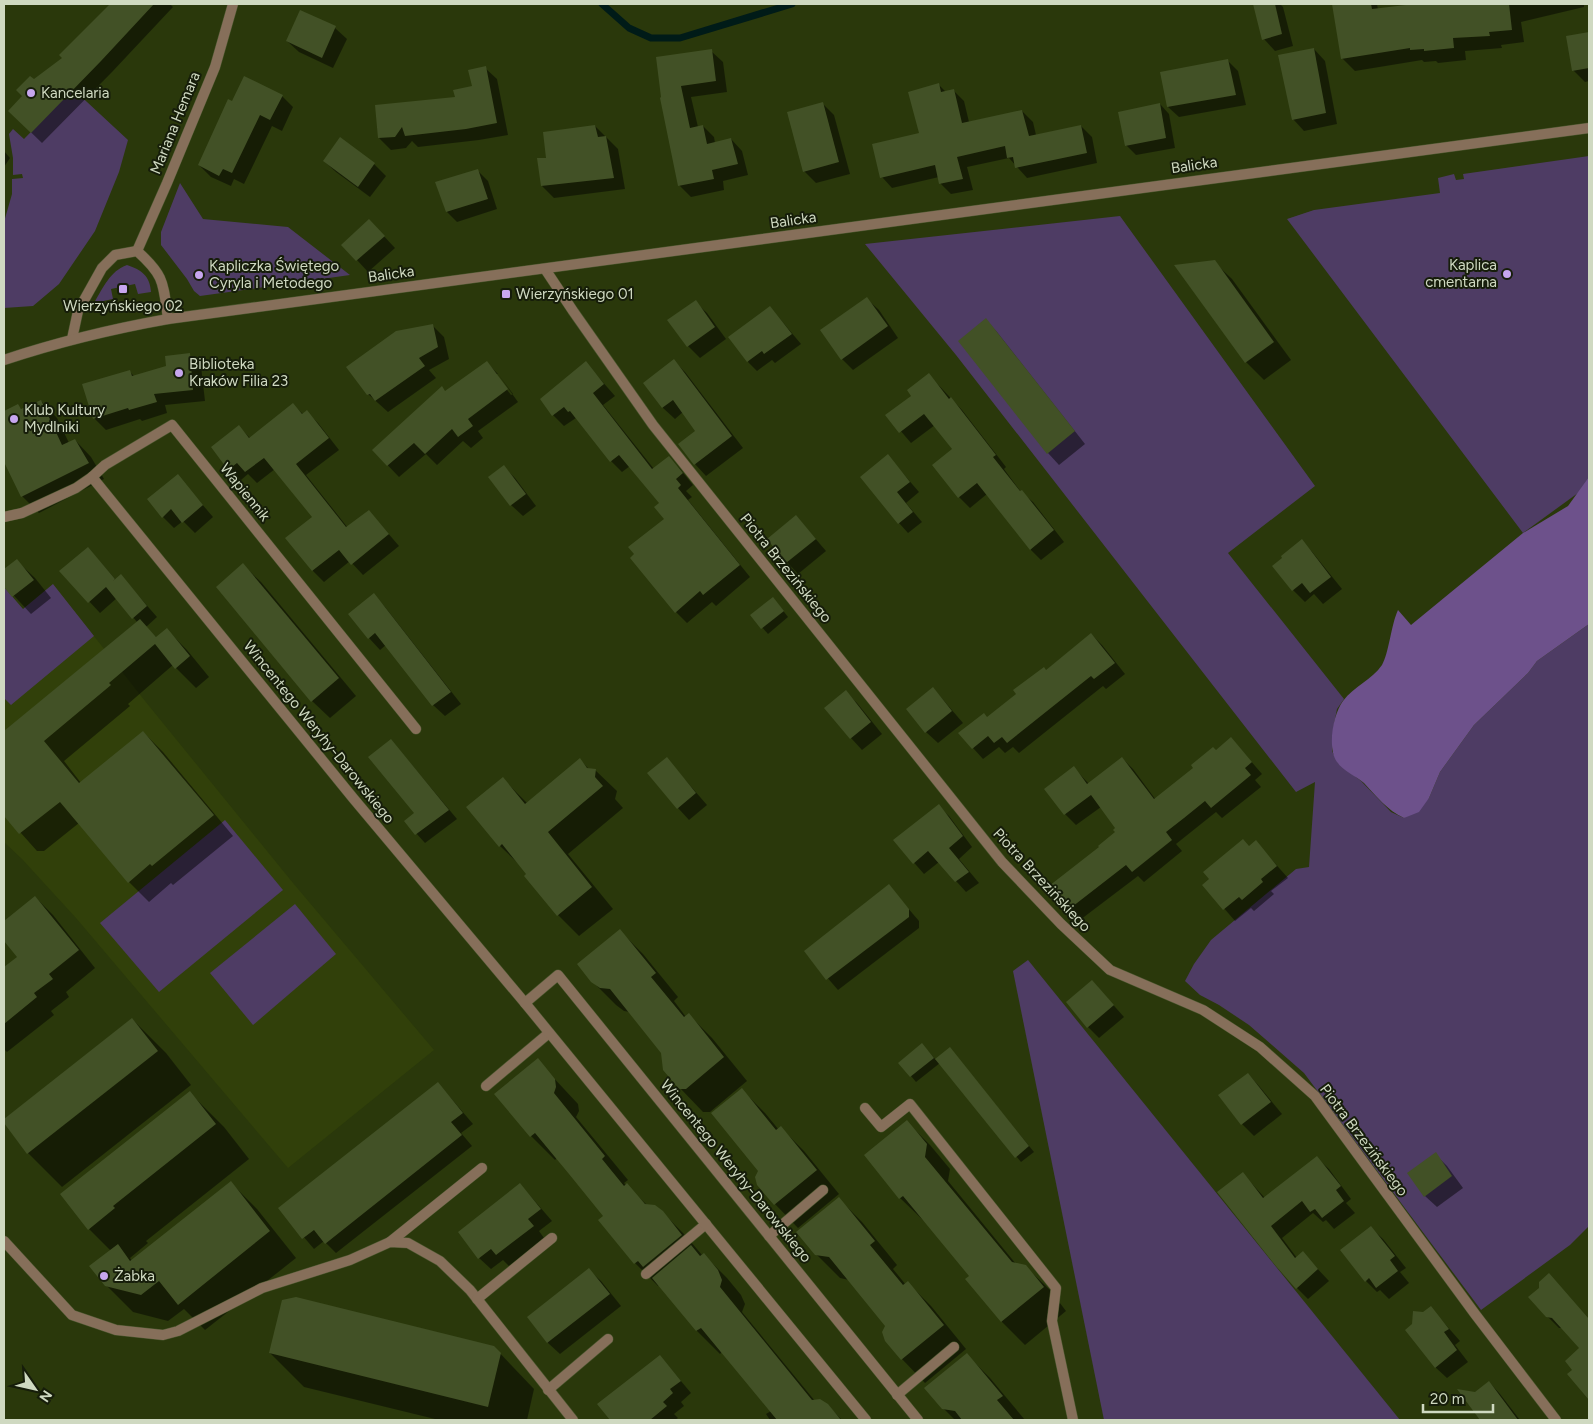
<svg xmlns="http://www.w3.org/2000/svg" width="1593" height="1424" viewBox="0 0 1593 1424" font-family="Figtree,sans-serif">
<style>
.built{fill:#31400a}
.green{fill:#4e3c64}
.forest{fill:#6d518b}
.shadow{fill:#0007}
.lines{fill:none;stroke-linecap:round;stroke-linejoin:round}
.stream{stroke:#001b18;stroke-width:7}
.building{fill:#425126}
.minor-casing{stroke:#48552c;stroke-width:11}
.tertiary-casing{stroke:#48552c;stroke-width:11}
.minor{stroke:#866f5a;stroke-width:10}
.tertiary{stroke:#866f5a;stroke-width:10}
.poi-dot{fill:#c7a6ef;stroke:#161d0a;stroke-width:2}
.labels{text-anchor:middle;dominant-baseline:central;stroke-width:4;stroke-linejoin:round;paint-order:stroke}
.poi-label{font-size:15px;fill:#cfd9c1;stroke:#161d0a;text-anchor:start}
.street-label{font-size:15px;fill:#cfd9c1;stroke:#161d0a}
</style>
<rect width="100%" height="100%" fill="#2a380b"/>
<polygon class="built" points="53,584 145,701 293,883 434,1050 288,1168 76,918 22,859 4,842 4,587 23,609"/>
<g class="green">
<polygon points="73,89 128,140 119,172 95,231 59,284 33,306 4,308 4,222 12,194 12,179 23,178 22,174 13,175 13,158 9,134 13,129 24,139"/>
<polygon points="1589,156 1589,485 1523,533 1287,219 1314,210 1440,193 1438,178 1454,174 1456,180 1464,179 1463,174"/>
<polygon points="180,183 203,219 288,227 350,275 200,296 194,291 187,279 161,245 161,232"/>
<polygon points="1120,216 1315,486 1228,553 1344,699 1337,709 1334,724 1332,751 1338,763 1361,781 1391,812 1404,818 1429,798 1440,772 1474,725 1528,673 1537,661 1589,624 1589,1226 1570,1245 1481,1310 1304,1073 1249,1025 1219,1005 1200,995 1185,981 1194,964 1211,940 1296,869 1309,867 1315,782 1296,792 956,355 865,244"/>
<path d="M127,265C142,270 150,276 151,292L138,294L135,284L111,289L113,299L94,303C103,288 110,271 127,265Z"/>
<polygon points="53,584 94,636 11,705 4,698 4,587 23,609"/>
<polygon points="225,820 283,890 159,992 100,923"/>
<polygon points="295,904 336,954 253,1025 210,973"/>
<polygon points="1028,960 1400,1420 1104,1420 1013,971"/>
</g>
<path class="forest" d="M1589,477V624L1537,661L1528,673L1474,725L1440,772L1429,798L1419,812L1404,818C1387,810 1377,797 1364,783C1356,776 1343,771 1337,762C1327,748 1333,714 1343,701C1354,686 1372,680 1382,665C1389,653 1391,625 1398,610L1411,625L1523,533L1568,506Z"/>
<g class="shadow">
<polygon points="111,4 170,4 173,7 112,72 42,143 9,111 23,96 34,80 64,58 61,55"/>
<polygon points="1255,4 1280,4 1283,7 1293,46 1275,51 1264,39"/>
<polygon points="1333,4 1377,4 1378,10 1420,4 1584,4 1584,7 1521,22 1524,42 1501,45 1502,48 1465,51 1466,60 1438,63 1436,61 1424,62 1422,60 1355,71 1342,58"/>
<polygon points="335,28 347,39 333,68 299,52 287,41"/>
<polygon points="1589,33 1589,81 1585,82 1573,70 1567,37"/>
<polygon points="1314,49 1325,61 1337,124 1304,131 1293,119"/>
<polygon points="711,51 723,62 727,92 691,97 698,127 703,126 714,137 715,143 731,139 742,151 748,175 723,181 724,190 691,197 680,186 661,99"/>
<polygon points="1228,61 1238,71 1246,105 1179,117 1168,107"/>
<polygon points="485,68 497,79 508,135 479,140 418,147 412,141 406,148 391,150 379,138 456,98 473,87"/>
<polygon points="939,85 946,92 954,91 964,101 969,122 1022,111 1033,122 1036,135 1081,126 1092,137 1097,163 1027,178 1009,158 967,167 973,190 951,194 941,184 939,177 892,188 882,177 921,134"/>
<polygon points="282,96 293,107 282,131 272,126 244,184 234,179 231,186 211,177 199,165 232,103"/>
<polygon points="822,103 834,115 850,174 816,183 804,171"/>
<polygon points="1160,104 1169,114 1175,148 1136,155 1126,145"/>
<polygon points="595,126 618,149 625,189 554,198 542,186 538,160 547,159"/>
<polygon points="340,139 374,164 386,176 370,197 336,172 324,161"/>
<polygon points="4,151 10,158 4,167"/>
<polygon points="478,171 488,181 497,209 457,222 447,212"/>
<polygon points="381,233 395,248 368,272 357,260"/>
<polygon points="1214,262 1232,279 1291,360 1264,380 1246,362 1177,266"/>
<polygon points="867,299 879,310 898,338 853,370 842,359"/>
<polygon points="695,302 707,313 726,339 700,358 688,346"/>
<polygon points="770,307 801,344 775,363 772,360 757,371 748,362"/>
<polygon points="986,320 997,332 1085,444 1059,465 1048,453"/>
<polygon points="432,325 444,337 449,359 429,370 436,378 388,412 368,394"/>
<polygon points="189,355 201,366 205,401 165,405 167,413 142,421 140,419 106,430 94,418 129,371 135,377 167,367"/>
<polygon points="674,361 685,372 743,448 706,476 695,464 697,431 683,412 675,419 663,408 644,383"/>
<polygon points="487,363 498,374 495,374 511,395 513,394 498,374 518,402 478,431 483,438 471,448 463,441 437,465 426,454 399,477 374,451 446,392"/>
<polygon points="586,363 615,396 603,405 654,469 669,457 680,469 693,485 686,491 692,497 688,500 750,577 716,606 712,602 687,623 676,612 666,519 661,503 630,466 622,472 611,461 576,418 564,426 553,415"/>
<polygon points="929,375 962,410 1006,467 1004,469 1021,492 1033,502 1064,542 1041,560 1030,549 987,494 970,508 959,497 953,450 935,425 911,443 887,415 912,396"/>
<polygon points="41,401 57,418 69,443 75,440 91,457 104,479 39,513 22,496 4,459 4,413 18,406 22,410"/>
<polygon points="293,405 303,414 306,411 318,423 339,450 306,475 348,528 369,511 399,546 363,575 350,561 324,582 313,571 287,538 314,517 275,469 257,483 248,474 241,480 229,469 239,427 251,439"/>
<polygon points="888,456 919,492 906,503 922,522 908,533 899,523"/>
<polygon points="504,467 515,478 536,506 523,516 511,505"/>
<polygon points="178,476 213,517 195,533 183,521 174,528 163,517"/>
<polygon points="796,516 826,551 798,574 787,562 768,539"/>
<polygon points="1302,541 1313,553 1342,589 1323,604 1314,594 1305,602 1293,590"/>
<polygon points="88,548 116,580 121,576 157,617 146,627 157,638 167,630 187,650 209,677 196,688 173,665 128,704 130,706 64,761 81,783 143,732 163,752 233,836 173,885 171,883 149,902 129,882 79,823 44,851 37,851 4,814 4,803 16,793 4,779 4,732 137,622 117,598 100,613 61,571"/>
<polygon points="17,561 35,578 51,598 31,614 4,585 4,571"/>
<polygon points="243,565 261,582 356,696 330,718 312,701"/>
<polygon points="374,595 385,607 461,704 445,716 433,705 386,645 380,650 369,638"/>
<polygon points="778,604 788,617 768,634 752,616"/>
<polygon points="1091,634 1102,645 1125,674 1106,689 1103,686 1019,753 1013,747 1005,753 999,747 983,759 973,748 987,718"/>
<polygon points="933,688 963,723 938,743 926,732"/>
<polygon points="845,692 857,703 882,734 862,750 851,738"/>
<polygon points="1231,738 1262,774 1255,780 1261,787 1222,818 1216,812 1176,844 1182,851 1144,882 1138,876 1080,920 1069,909 1101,847 1116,832 1117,828 1101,807 1076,825 1065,814 1074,768 1089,784 1122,758 1133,769 1156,800"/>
<polygon points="391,740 457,819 425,843 405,821 416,814"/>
<polygon points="667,759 707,805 689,820 678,808"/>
<polygon points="580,760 589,769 595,770 617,791 615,799 623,808 568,854 613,909 579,936 558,915 522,867 500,846 468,807 503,779 527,803"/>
<polygon points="938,806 949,816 972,847 959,859 979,883 966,892 939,862 924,874 895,841"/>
<polygon points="1256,842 1288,878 1271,891 1274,894 1254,911 1251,908 1235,921 1204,885"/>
<polygon points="889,886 919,921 919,928 838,990 805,952"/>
<polygon points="35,897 53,915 95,968 66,992 69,997 51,1011 54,1015 7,1052 4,1049 4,968 18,957 4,939 4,922"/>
<polygon points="620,931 643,954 678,997 674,1001 686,1017 689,1015 712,1038 747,1081 710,1112 703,1112 680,1088 662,1052 630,1012 624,1011 616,1005 592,981"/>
<polygon points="1092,981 1124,1017 1099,1038 1088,1027"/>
<polygon points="132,1019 166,1053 191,1085 62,1187 28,1153 4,1120"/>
<polygon points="950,1049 1034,1152 1021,1162 940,1063 916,1082 911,1076 928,1051 936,1060"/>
<polygon points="537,1060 578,1104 579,1111 576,1117 628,1180 624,1183 626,1185 648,1206 662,1212 686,1236 702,1255 703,1254 727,1278 741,1295 745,1304 742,1312 815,1401 827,1405 842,1420 770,1420 766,1414 771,1411 722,1352 720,1354 697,1331 660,1285 658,1286 635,1263 605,1216 557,1158 555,1160 531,1136 496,1094"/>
<polygon points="1248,1074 1259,1086 1282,1114 1254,1136 1242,1124"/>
<polygon points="438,1083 473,1124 461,1133 472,1146 336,1253 324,1241 314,1249 279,1208"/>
<polygon points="742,1090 765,1113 779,1130 781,1128 804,1151 839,1194 798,1228 775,1204 759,1170"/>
<polygon points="190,1093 224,1127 249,1159 146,1241 148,1243 130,1258 132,1261 231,1183 257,1209 296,1258 205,1330 184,1309 168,1321 133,1312 106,1285 111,1251 89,1229"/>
<polygon points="907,1122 930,1145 950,1169 948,1181 1016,1264 1026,1267 1050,1290 1066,1311 1025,1345 1002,1322 967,1279 971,1276 925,1220 924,1221 900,1198"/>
<polygon points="1435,1154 1447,1166 1463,1188 1437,1207 1425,1196"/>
<polygon points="1317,1158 1329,1169 1351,1199 1346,1203 1355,1213 1334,1229 1326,1220 1323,1222 1313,1213 1282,1238 1297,1258 1314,1265 1329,1281 1308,1299 1297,1288 1243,1174 1265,1198"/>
<polygon points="520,1184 552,1221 539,1231 544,1238 509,1266 503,1260 491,1269 479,1258"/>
<polygon points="839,1199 862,1222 897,1265 893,1269 906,1285 908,1283 931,1306 966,1349 925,1383 902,1359 886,1326 849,1280 840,1278 816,1254"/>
<polygon points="1371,1228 1383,1239 1406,1268 1400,1272 1409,1283 1389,1299 1380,1290 1377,1292 1366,1281"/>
<polygon points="589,1270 601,1281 621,1306 560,1354 548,1343 528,1317"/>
<polygon points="1559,1286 1589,1320 1589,1397 1585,1393 1574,1370 1582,1348 1563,1328 1559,1328 1547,1316"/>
<polygon points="1431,1308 1460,1341 1455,1345 1468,1362 1447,1378 1435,1367 1423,1314"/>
<polygon points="494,1347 534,1389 527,1420 439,1420 304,1387 270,1353"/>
<polygon points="966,1354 990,1378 1025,1420 955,1420 943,1408"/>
<polygon points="660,1356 691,1393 681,1402 684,1406 674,1414 678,1418 675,1420 611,1420 599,1404"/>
<polygon points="1489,1382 1500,1394 1520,1420 1482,1420 1459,1391 1475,1393"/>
</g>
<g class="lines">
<polyline class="stream" points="602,4 629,28 651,38 680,38 792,4"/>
</g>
<g class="building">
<polygon points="110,4 154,4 101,61 31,133 8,111 22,96 16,90 30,76 34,79 62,58 59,55"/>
<polygon points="1253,4 1275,4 1282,34 1262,40"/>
<polygon points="1332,4 1371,4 1372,9 1414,4 1509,4 1512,30 1489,32 1490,36 1453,38 1454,48 1424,51 1424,49 1410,50 1410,48 1341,59"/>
<polygon points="300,10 336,26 322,58 286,41"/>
<polygon points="1589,32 1589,68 1572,71 1566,36"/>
<polygon points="1314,48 1326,113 1292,120 1278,55"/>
<polygon points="712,49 716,81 681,86 690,128 703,125 707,144 731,138 738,164 712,170 714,179 678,186 660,98 661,97 656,57"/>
<polygon points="1228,59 1236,95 1167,107 1160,72"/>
<polygon points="486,66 497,123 466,129 405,136 402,127 395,137 378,138 375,105 455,97 453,90 472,86 468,70"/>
<polygon points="244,76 283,95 270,120 260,115 232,173 223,169 219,176 198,165 228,99 232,101"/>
<polygon points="939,83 941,92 954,89 962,123 1022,110 1029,136 1081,125 1087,153 1015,168 1013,157 1007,158 1005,146 957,157 963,179 939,184 935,165 880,178 872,144 919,133 908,92"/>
<polygon points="823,102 839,162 803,172 787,112"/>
<polygon points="1160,103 1166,138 1125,146 1118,112"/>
<polygon points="595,125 598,137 606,136 614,178 541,186 537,158 546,158 543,132"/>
<polygon points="340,137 375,163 358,187 323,161"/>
<polygon points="478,169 488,199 446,212 435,182"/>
<polygon points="369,219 385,236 356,261 341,245"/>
<polygon points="1215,260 1274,342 1245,363 1174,265"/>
<polygon points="867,297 888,326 841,360 820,330"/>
<polygon points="696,300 715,327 687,347 667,320"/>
<polygon points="770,306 792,334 764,354 762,351 747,362 728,337"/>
<polygon points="986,318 1075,431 1047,454 958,341"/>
<polygon points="433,324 438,347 419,358 425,366 375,401 370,394 367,395 346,367 396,331"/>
<polygon points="190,353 193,390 154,394 157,402 129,410 128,408 93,419 82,384 130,370 132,376 166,366 165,356"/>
<polygon points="674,359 732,436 694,465 678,444 695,431 673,400 662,408 643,383"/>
<polygon points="487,361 508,389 468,419 473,426 458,437 452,429 425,454 414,443 387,466 372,450 442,386 445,391"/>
<polygon points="586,361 604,384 593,393 652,469 669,456 683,473 676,479 681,485 678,488 740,565 703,595 700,591 675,613 630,558 634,554 628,547 664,519 654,507 659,503 619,455 610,462 570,411 568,412 564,407 552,416 540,399"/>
<polygon points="929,373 949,399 951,397 996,455 993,457 1020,491 1022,490 1054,530 1030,550 977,483 958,498 932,465 952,449 924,414 899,433 885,415 911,396 907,390"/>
<polygon points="41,400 62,445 75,439 89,463 21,497 4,462 4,411 18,404 21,409"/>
<polygon points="293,403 302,414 307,410 329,438 296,464 346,527 369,510 389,534 351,565 339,550 312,571 285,538 312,517 264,458 245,472 237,463 228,470 211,447 239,425 249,438"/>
<polygon points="888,454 910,482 897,492 913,512 898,524 860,477"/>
<polygon points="504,465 526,494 510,506 488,477"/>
<polygon points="178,474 203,505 182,523 171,509 162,518 147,499"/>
<polygon points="796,515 816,539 786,563 767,539"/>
<polygon points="1302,539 1331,577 1310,593 1302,583 1292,591 1272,566 1282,558 1281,556"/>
<polygon points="88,547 115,579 113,581 121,574 147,606 132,619 106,587 88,603 59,571"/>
<polygon points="17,559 34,580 12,597 4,587 4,569"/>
<polygon points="243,563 339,678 311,702 216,587"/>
<polygon points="374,593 451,692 432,706 375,633 368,639 348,614"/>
<polygon points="773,597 784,611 761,629 750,615"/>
<polygon points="140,619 156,637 167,628 190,656 175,669 155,644 109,683 111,685 44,741 79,783 143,731 214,815 152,866 150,864 128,883 60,802 19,834 4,816 4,731"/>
<polygon points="1091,633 1115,663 1094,679 1091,676 1007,743 1002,737 994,743 988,736 972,749 958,733 984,713 987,717 1016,694 1013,690 1044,667 1046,670"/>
<polygon points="933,687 952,711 925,733 906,709"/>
<polygon points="846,690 871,722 850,739 824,708"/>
<polygon points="1231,737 1252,762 1245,768 1251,775 1211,808 1205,801 1184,818 1166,832 1172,840 1132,872 1126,865 1068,910 1049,886 1099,847 1098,846 1115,832 1113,830 1115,828 1091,795 1064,815 1044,789 1074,766 1087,784 1122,757 1154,799 1193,768 1191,765 1213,747 1216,750"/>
<polygon points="391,739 449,810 415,835 404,821 414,813 368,757"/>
<polygon points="667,757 696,793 677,809 647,773"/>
<polygon points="580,758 587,768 596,769 595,777 603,786 548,832 592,887 557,916 524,876 526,874 502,844 499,847 466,807 503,777 525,804"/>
<polygon points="939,804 963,836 949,848 969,872 955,882 928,851 913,864 893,840"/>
<polygon points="1243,839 1249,846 1256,840 1277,866 1261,879 1263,882 1242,900 1239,897 1223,910 1202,885 1209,879 1203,872"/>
<polygon points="889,884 909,909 909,917 826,980 804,951"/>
<polygon points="35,896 79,950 49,974 53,979 34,993 37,997 4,1024 4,967 17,957 4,941 4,921"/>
<polygon points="620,929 656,973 651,977 684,1017 689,1013 724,1057 686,1089 679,1089 663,1070 661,1053 610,989 600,988 591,982 577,964"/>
<polygon points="1092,980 1114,1005 1087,1028 1066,1002"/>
<polygon points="132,1018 158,1051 27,1154 4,1123 4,1119"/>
<polygon points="922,1043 934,1058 910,1077 898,1063"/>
<polygon points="950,1047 1029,1146 1015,1158 935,1059"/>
<polygon points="538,1058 555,1079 556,1087 554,1093 605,1156 602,1159 624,1186 627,1183 645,1204 655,1205 663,1211 682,1235 643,1267 638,1261 634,1264 598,1220 603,1216 569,1174 535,1133 530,1137 494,1094"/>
<polygon points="1248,1073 1271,1102 1241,1125 1218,1095"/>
<polygon points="438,1082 463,1113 451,1122 462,1135 325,1244 314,1230 302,1239 278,1208"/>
<polygon points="742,1088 776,1130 781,1126 817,1170 774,1205 757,1185 755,1177 758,1171 711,1113"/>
<polygon points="190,1091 216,1124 113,1206 115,1208 88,1230 60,1194"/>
<polygon points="907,1120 927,1144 925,1157 1012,1262 1026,1265 1044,1287 1001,1322 965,1279 969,1276 903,1196 899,1199 864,1155"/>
<polygon points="1436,1152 1452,1176 1424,1197 1407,1173"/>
<polygon points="1317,1156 1341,1186 1336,1190 1344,1201 1322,1218 1315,1209 1310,1212 1302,1201 1271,1226 1295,1258 1303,1251 1318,1269 1296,1289 1275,1265 1217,1192 1243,1172 1263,1198"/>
<polygon points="231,1181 270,1231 178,1305 159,1281 141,1295 105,1286 89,1266 118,1244 130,1261"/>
<polygon points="520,1183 541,1209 528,1219 534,1226 496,1255 491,1249 478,1259 458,1232"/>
<polygon points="839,1197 875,1241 870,1245 903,1285 908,1281 944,1325 901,1360 885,1341 882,1332 885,1326 829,1257 815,1255 796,1232"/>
<polygon points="1371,1226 1395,1256 1390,1260 1398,1271 1376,1288 1369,1278 1365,1282 1340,1250"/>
<polygon points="691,1245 700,1256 704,1253 718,1270 722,1280 720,1287 812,1400 820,1399 828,1404 841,1420 777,1420 701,1328 696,1331 652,1278"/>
<polygon points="589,1268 610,1294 547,1343 527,1317"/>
<polygon points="1549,1273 1589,1319 1589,1400 1567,1374 1572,1370 1565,1361 1579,1348 1552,1318 1546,1317 1528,1297 1539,1288 1539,1282"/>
<polygon points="296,1297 494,1346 501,1353 488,1407 269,1353 282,1300"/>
<polygon points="1431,1306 1449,1329 1444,1332 1457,1350 1435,1368 1405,1330 1412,1324 1413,1311 1423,1312"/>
<polygon points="967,1353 1003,1396 997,1400 1014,1420 962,1420 955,1411 942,1409 924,1388"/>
<polygon points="660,1355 681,1381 670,1389 673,1393 663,1402 667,1406 650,1420 610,1420 597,1404"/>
<polygon points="1489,1381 1518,1420 1480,1420 1457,1389 1475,1392"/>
</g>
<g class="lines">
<g class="minor-casing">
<g id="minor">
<polyline points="137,251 167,183 215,67 233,4"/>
<polyline points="545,269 573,311 653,425 1002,862 1061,924 1110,970 1203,1010 1260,1047 1315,1096 1475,1314 1556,1420"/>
<path d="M72,339L78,311L102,268L115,255L137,251C165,276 163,283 168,319"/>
<polyline points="92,477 353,798 525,1003"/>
<polyline points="4,517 22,513 76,488 92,477 105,465 172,425 416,729"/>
<polyline points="486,1086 549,1033"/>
<polyline points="865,1108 881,1127 910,1104 1056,1288 1052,1321 1073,1420"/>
<polyline points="769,1236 823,1190"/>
<polyline points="4,1241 72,1315 116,1330 163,1335 178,1331 262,1288 350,1260 390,1242 408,1243 440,1261 470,1290 573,1420"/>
<polyline points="390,1242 482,1168"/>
<polyline points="646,1274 706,1224"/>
<polyline points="477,1299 552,1238"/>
<polyline points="548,1390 608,1339"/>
<polyline points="897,1395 954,1347"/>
<polyline points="866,1420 525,1003 558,975 918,1420"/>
</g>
</g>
<g class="tertiary-casing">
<path id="tertiary" d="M4,360C58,342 112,329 168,319L1589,128"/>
</g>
<use href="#minor" class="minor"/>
<use href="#tertiary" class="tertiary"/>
</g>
<g class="poi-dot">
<circle cx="31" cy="93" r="5"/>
<circle cx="1507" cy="274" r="5"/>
<circle cx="199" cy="275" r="5"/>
<rect x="118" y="284" width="10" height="10" rx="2.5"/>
<rect x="501" y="289" width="10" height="10" rx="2.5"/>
<circle cx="179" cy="373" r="5"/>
<circle cx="14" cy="419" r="5"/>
<circle cx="104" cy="1276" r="5"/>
</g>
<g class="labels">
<g class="poi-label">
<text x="41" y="93">Kancelaria</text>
<text x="1497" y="265" text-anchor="end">Kaplica<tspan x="1497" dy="17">cmentarna</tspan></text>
<text x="209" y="266">Kapliczka Świętego<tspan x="209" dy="17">Cyryla i Metodego</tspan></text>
<text x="516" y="294">Wierzyńskiego 01</text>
<text x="123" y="306" text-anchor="middle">Wierzyńskiego 02</text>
<text x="189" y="364">Biblioteka<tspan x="189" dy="17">Kraków Filia 23</tspan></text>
<text x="24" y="410">Klub Kultury<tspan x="24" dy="17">Mydlniki</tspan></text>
<text x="114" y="1276">Żabka</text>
</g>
<g class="street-label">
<text transform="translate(175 123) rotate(-68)">Mariana Hemara</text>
<text transform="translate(1194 165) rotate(-8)">Balicka</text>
<text transform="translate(793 220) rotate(-8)">Balicka</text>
<text transform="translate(391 274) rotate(-8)">Balicka</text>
<text transform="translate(245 492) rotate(51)">Wapiennik</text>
<text transform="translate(786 568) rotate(51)">Piotra Brzezińskiego</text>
<text transform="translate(319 732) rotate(51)">Wincentego Weryhy-Darowskiego</text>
<text transform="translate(1042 880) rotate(47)">Piotra Brzezińskiego</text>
<text transform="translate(1364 1140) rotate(53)">Piotra Brzezińskiego</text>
<text transform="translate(736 1171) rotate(51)">Wincentego Weryhy-Darowskiego</text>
</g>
</g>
<rect width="1593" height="1424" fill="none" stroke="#cfd9c1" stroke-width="10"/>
<g transform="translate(35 1389) rotate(124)" stroke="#161d0a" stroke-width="4" paint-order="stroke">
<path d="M0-4L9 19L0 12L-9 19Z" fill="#cfd9c1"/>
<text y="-8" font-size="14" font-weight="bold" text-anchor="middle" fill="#cfd9c1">N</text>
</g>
<path d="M1423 1404v8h70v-8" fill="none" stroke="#cfd9c1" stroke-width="2.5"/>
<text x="1430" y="1404" font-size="15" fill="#cfd9c1" stroke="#161d0a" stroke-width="4" paint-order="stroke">20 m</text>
</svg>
